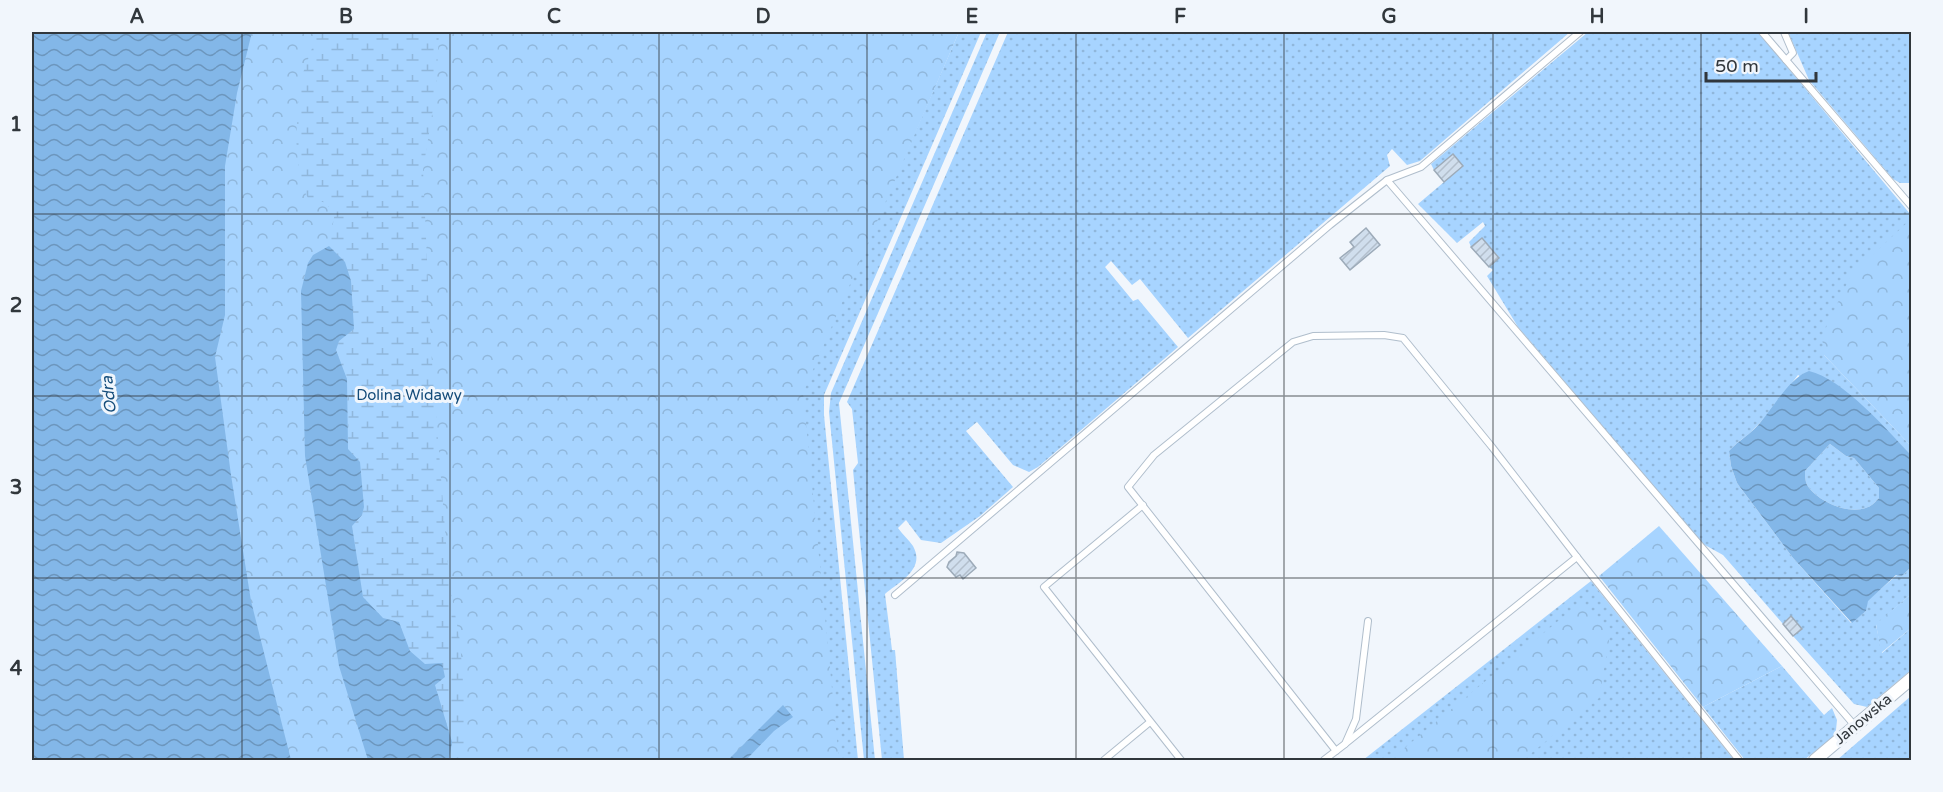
<svg xmlns="http://www.w3.org/2000/svg" width="1943" height="792" viewBox="0 0 1943 792" font-family="'Varela Round',sans-serif">
<style>
.grass{fill:url(#grass-dots)}
.forest{fill:url(#forest-crowns)}
.wetland{fill:url(#wetland-marsh)}
.water{fill:url(#water-waves);fill-rule:evenodd}
.building{fill:url(#building-hatch);stroke:#9dabb9;stroke-width:1.5}
.lines{fill:none;stroke-linecap:round;stroke-linejoin:round}
.lane-casing{stroke:#b0becc;stroke-width:8}
.street-casing{stroke:#b0becc;stroke-width:14}
.lane{stroke:#fff;stroke-width:6}
.street{stroke:#fff;stroke-width:12}
.grid{fill:none;stroke:#31373c;stroke-width:1.5;stroke-opacity:0.55}
.labels{text-anchor:middle;dominant-baseline:central;stroke-width:6;stroke-linejoin:round;paint-order:stroke}
.park-label{font-size:15px;fill:#134b79;stroke:#f1f6fc}
.street-label{font-size:15px;fill:#31373c;stroke:#f1f6fc}
.water-label{font-size:16px;font-style:italic;fill:#154d7b;stroke:#f1f6fc}
.neatline{fill:none;stroke:#31373c;stroke-width:2}
.grid-label{font-size:20px;text-anchor:middle;font-weight:bold;fill:#31373c}
</style>
<defs>
<pattern id="grass-dots" width="8" height="8" patternUnits="userSpaceOnUse" patternTransform="scale(1.5)"><rect width="8" height="8" fill="#a7d4ff"/><path d="M2 2h.1M6 6h.1" fill="none" stroke="#90b7db" stroke-width="1.8" stroke-linecap="round"/></pattern>
<pattern id="forest-crowns" width="20" height="18" patternUnits="userSpaceOnUse" patternTransform="scale(1.5)"><rect width="20" height="18" fill="#a7d4ff"/><path d="M2 6a3 3 0 1 1 6 0M12 15a3 3 0 1 1 6 0" fill="none" stroke="#90b7db"/></pattern>
<pattern id="wetland-marsh" width="20" height="14" patternUnits="userSpaceOnUse" patternTransform="scale(1.5)"><rect width="20" height="14" fill="#a7d4ff"/><path d="M1 5h8M5 5V1M11 12h8M15 12V8" fill="none" stroke="#90b7db"/></pattern>
<pattern id="water-waves" width="16" height="10" patternUnits="userSpaceOnUse" patternTransform="scale(1.5)"><rect width="16" height="10" fill="#83b7e8"/><path d="M0 5q4-4 8 0t8 0" fill="none" stroke="#6c96bd"/></pattern>
<pattern id="building-hatch" width="6" height="6" patternUnits="userSpaceOnUse" patternTransform="scale(1.5)"><rect width="6" height="6" fill="#d0deed"/><path d="M-1 1l2-2M0 6l6-6M5 7l2-2" fill="none" stroke="#b3bfcc"/></pattern>
</defs>
<rect width="100%" height="100%" fill="#f1f6fc"/>
<g class="grass">
<polygon points="959,32 981,32 824,395 824,415 858,760 834,760 801,393"/>
<polygon points="987,32 1000,32 839,403 875,760 864,760 829,412 831,393"/>
<path d="M1008,32H1570L1420,161L1407,165L1392,149L1387,155L1390,166L1188,338L1140,279L1132,285L1111,261L1105,267L1133,301L1138,299L1178,347L1038,467L1029,472L1013,465L977,422L966,431L1013,487L980,516L941,543L921,540L906,520L898,528C902,534 909,540 913,546C926,569 899,582 885,594L892,650H895L904,760H882L853,470L858,463L852,409L847,402Z"/>
<path d="M1588,32H1758L1911,215V219L1824,355L1911,446V455L1897,441L1798,375C1783,394 1769,415 1751,432C1744,438 1736,443 1729,451L1731,466L1737,483L1793,558L1851,623L1866,611L1867,601L1897,575L1902,576L1911,567V594L1876,625L1882,653L1911,628V670L1867,707L1854,704L1793,636L1802,629L1791,617L1783,624L1723,555L1703,544L1518,327L1487,276L1493,270L1489,267L1499,257L1482,238L1471,247L1469,242L1485,226L1483,222L1457,243L1418,204L1463,166L1453,154L1434,170L1431,164Z"/>
<polygon points="1788,32 1911,32 1911,183 1900,183 1893,179 1809,80"/>
<path d="M1830,444L1846,456L1854,458L1879,488V498C1876,501 1872,506 1868,507C1849,516 1817,501 1807,485C1805,481 1805,476 1805,471Z"/>
<polygon points="1591,581 1734,760 1363,760"/>
<polygon points="1782,666 1824,715 1832,708 1837,720 1836,730 1832,738 1804,760 1745,760 1703,707"/>
<polygon points="1911,696 1911,760 1837,760"/>
</g>
<g class="forest">
<polygon points="32,32 959,32 803,393 839,760 32,760"/>
<polygon points="1911,219 1911,446 1824,355 1822,336 1851,275"/>
<polygon points="1659,526 1782,666 1703,707 1599,576"/>
<polygon points="1911,594 1911,628 1881,653 1876,624"/>
<polygon points="1581,602 1611,629 1599,698 1523,760 1401,760 1396,755"/>
</g>
<polygon class="wetland" points="318,32 439,32 436,90 423,170 431,349 449,581 460,641 466,724 466,760 449,760 452,742 435,685 425,665 410,651 399,623 383,618 363,597 352,526 362,515 364,507 361,489 348,449 349,392 347,379 336,350 339,341 336,252 329,246 335,212 323,202 309,200 300,183 296,138 300,81"/>
<g class="water">
<polygon points="32,32 252,32 237,93 225,166 225,315 215,357 231,475 251,601 291,760 32,760"/>
<polygon points="329,246 345,262 351,281 354,329 339,341 336,350 347,379 348,449 360,462 364,507 362,515 352,526 363,597 383,618 399,622 410,651 425,664 442,663 445,677 435,685 452,742 449,760 368,760 339,666 305,456 301,291 308,263 313,255"/>
<path d="M1809,371C1843,379 1886,429 1911,455V567L1902,576L1896,575L1868,601L1866,611L1852,623L1793,558L1737,483L1731,466L1729,451C1736,443 1743,439 1751,432C1771,415 1785,380 1809,371ZM1830,444L1846,456L1854,458L1879,488V498C1876,501 1872,506 1868,507C1849,516 1817,501 1807,485C1805,480 1805,476 1805,471Z"/>
<polygon points="783,705 793,717 774,731 746,760 728,760"/>
</g>
<g class="building">
<polygon points="1453,154 1463,166 1444,182 1434,170"/>
<polygon points="1366,228 1380,245 1350,270 1340,258 1354,247 1350,242"/>
<polygon points="1482,238 1499,258 1489,267 1471,247"/>
<polygon points="957,552 964,553 976,568 963,579 960,575 956,577 947,567 949,562 956,556"/>
<polygon points="1791,616 1802,629 1793,636 1783,624"/>
</g>
<g class="lines">
<g class="lane-casing">
<g id="lane">
<polyline points="1762,32 1912,207"/>
<polyline points="1784,32 1793,53 1786,60"/>
<polyline points="1387,180 1421,167 1580,32"/>
<polyline points="1143,505 1044,587 1181,760"/>
<polyline points="895,595 1330,225 1387,180 1855,726"/>
<polyline points="1345,744 1577,557 1739,760"/>
<polyline points="1336,751 1128,487 1154,455 1293,342 1313,336 1384,335 1403,338 1492,447 1577,557"/>
<polyline points="1104,760 1150,722"/>
<polyline points="1324,760 1345,744 1356,719 1368,621"/>
</g>
</g>
<g class="street-casing">
<polyline id="street" points="1815,760 1912,678"/>
</g>
<use href="#lane" class="lane"/>
<use href="#street" class="street"/>
</g>
<path class="grid" d="M242,32V760M450,32V760M659,32V760M867,32V760M1076,32V760M1284,32V760M1493,32V760M1701,32V760M32,214H1912M32,396H1912M32,578H1912"/>
<g class="labels">
<g class="park-label">
<text x="409" y="395">Dolina Widawy</text>
</g>
<g class="street-label">
<text transform="translate(1863 719) rotate(-40)">Janowska</text>
</g>
<g class="water-label">
<text transform="translate(109 395) rotate(-96)">Odra</text>
</g>
</g>
<rect width="1943" height="792" fill="none" stroke="#f1f6fc" stroke-width="66"/>
<path d="M1706 72v9h110v-9" fill="none" stroke="#31373c" stroke-width="3"/>
<text x="1715" y="72" font-size="18" fill="#31373c" stroke="#f1f6fc" stroke-width="4.5" paint-order="stroke">50 m</text>
<rect x="33" y="33" width="1877" height="726" class="neatline"/>
<g class="grid-label">
<text x="137" y="23">A</text>
<text x="346" y="23">B</text>
<text x="554" y="23">C</text>
<text x="763" y="23">D</text>
<text x="972" y="23">E</text>
<text x="1180" y="23">F</text>
<text x="1389" y="23">G</text>
<text x="1597" y="23">H</text>
<text x="1806" y="23">I</text>
<text x="16" y="131">1</text>
<text x="16" y="312">2</text>
<text x="16" y="494">3</text>
<text x="16" y="675">4</text>
</g>
</svg>
